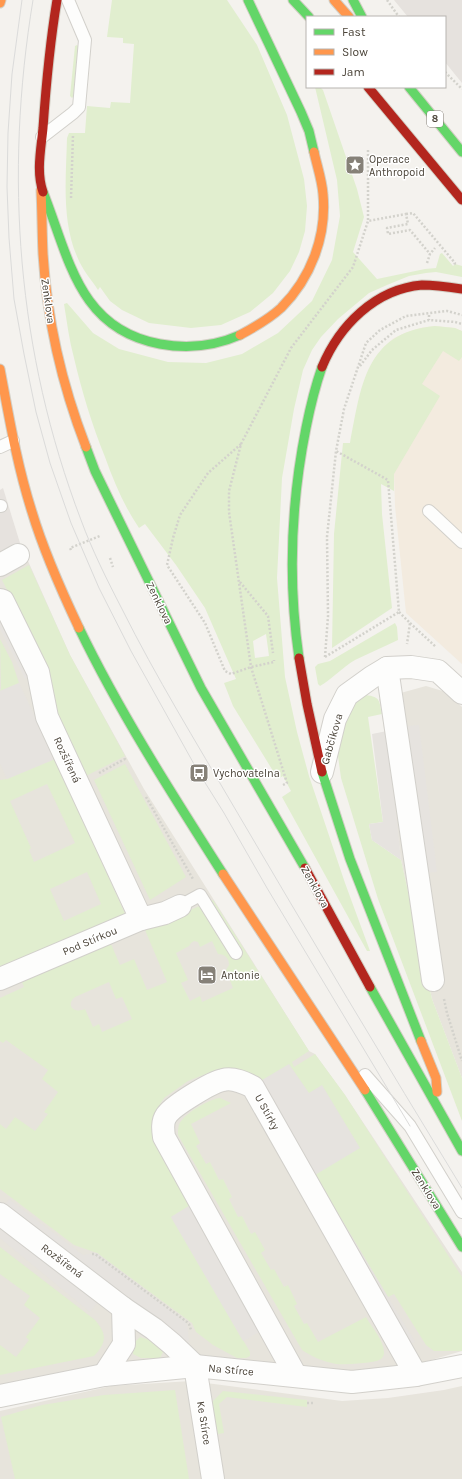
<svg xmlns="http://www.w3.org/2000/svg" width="462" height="1479" viewBox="0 0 462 1479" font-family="Karla,sans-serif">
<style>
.residential{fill:#e7e4dc}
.commercial{fill:#f3ebdf}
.industrial{fill:#e6e2de}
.green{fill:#e1eecf;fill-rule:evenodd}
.parking{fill:#e6e3df}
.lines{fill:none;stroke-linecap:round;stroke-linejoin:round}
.lane-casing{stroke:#d2d0cb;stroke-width:14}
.street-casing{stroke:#d2d0cb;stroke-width:24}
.fast-casing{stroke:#d3cfc5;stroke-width:11}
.slow-casing{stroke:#d3cfc5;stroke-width:11}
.jam-casing{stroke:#d3cfc5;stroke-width:11}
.path{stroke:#d3d2cc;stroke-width:2.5;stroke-dasharray:2 2;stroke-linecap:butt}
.lane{stroke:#fdfdfc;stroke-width:12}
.street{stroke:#fdfdfc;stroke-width:22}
.fast{stroke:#63d668;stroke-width:9}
.slow{stroke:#ff974d;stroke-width:9}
.jam{stroke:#b3261e;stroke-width:9}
.tram{stroke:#dbdbda;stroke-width:1}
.labels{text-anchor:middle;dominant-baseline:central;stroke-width:3;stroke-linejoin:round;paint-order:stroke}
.shield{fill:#fff;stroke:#817c74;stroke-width:1}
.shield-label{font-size:10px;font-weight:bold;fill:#4b4439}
.poi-label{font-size:11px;fill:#4b4439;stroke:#fff;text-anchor:start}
.street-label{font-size:11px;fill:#4b4439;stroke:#fff}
</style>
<rect width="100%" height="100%" fill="#f4f2ee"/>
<g class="residential">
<polygon points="20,543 70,655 144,789 309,1051 315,1054 345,1095 462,1272 462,1351 397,1370 362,1373 173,1359 119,1362 83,1368 0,1385 0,554"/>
<polygon points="426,686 446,692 462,707 462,1078 432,999 426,973 401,860 382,714 379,699"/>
<polygon points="191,1381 342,1401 388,1398 444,1390 462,1386 462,1479 0,1479 0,1411 111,1386"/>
</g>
<polygon class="commercial" points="435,326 455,328 462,331 462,664 406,613 395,506 394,474 383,348 394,338 405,333 420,328"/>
<g class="industrial">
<polygon points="394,0 462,0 462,83 445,62 445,17 408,17"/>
<polygon points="3,488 20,543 0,554 0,490"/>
</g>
<g class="green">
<path d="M112,0H227L257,45L287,115L304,179L307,206L305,231L299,252L290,271L273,293L250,312L221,325L191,328L149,323L122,310L110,301L100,287L98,290C94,283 88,277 84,270C60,231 66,181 67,138L69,133H85L87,106L110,108L111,102L130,103L134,44L123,43V38L107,37Z"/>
<polygon points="77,45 79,47 74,96 72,98 70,96 75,46"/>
<path d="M315,87H320L323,90L357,189L364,217L353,252L377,279L425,269L436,268L440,254L442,253L453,266L455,264L462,266V277L436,272L426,273L409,276L387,285L369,293L338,319L321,337L312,350L303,370L294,409L282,478L277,578L285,677L297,732L309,776L345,883L370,951H367L282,797L291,791L283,776L278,779L233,706L224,683L236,679L205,608L176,565L145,524L139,528C124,506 114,482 105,457C92,425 82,392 74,358C69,340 67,322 64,304L67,303L93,333L119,349L168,362L206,363L242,354L278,333L312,301L332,260L340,216L337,180ZM266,634L269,656L255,658L253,641Z"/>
<path d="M435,326L455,328L462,331V357L459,361L443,351L422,384L440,396L394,474V491L381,484L382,514L392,608L332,648L334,534L343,443H350C361,387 365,332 435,326Z"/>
<polygon points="29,565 70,655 125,756 82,778 55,718 52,682 50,675 2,580"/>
<path d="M395,623L397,627L398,640C384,647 369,653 355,660C343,667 332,679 320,686L318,684L315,667L318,664L330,661Z"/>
<polygon points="0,639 12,662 19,683 0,691 1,689"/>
<path d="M366,695C381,697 379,701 382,714L368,717L383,822L369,824L372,840L401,860L432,999L462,1078V1121L378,899L341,778L338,756L339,731L352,703Z"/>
<path d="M55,759L126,916L21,961L0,966V780L7,779ZM47,784L75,843L34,862L29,850L31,848L10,801ZM87,872L101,904L64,921L50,889Z"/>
<polygon points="125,764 186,877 150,900 94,780"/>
<path d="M213,900L309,1051L292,1062L294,1067L315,1054L345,1095L462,1277V1351H434L426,1345L394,1294L388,1297L315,1175L309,1093L257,1083L248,1076L218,1069L188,1081L164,1098L155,1112L158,1139L194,1203L171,1217L250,1352V1356L246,1358H237L213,1345L196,1332L192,1323L97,1253L74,1245L0,1189V1124L6,1129L15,1117L35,1131L48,1114L44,1112L58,1092L42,1079L48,1070L6,1040L3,1043L0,1041V998L24,987L22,982L111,944L120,965L134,959L147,990L167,982L145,930ZM194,941L198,942L200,947L212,941L218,954C225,954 229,958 229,965L226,970L233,988L202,1002L200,996L190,1001L181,983L188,980L176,953L189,946L191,943ZM109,982L116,999L122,997L132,1019L102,1032L99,1024L93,1027L85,1009C74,1014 65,1005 75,997Z"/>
<path d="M220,1098L231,1103L191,1124L200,1143L196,1146L206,1164L210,1162L219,1180L223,1179L232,1197L229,1199L238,1217L242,1216L251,1234L255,1232L265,1250L261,1253L271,1270L274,1269L284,1287L288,1285L297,1304L294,1306L304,1324L307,1323L318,1342L366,1317C372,1328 384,1340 384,1353C384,1356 382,1359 379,1360C374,1363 343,1365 336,1364C325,1362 312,1357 302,1350L178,1135C178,1129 178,1124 182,1120C189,1111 210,1099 220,1098Z"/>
<path d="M0,1247L95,1320C107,1334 107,1342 94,1356L0,1375V1345L16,1357L29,1340L26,1337L40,1318L24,1305L30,1296L0,1274Z"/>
<polygon points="140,1337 150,1340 164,1350 160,1358 141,1358 133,1354 134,1343"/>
<polygon points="175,1390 189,1479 15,1479 1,1417 42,1405 104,1395"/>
<polygon points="223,1391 307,1400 307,1407 227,1397 219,1404 224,1433 212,1435 210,1404"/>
</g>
<g class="parking">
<polygon points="0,615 31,676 25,679 0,629"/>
<polygon points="19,683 55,759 7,779 0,763 0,691"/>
<polygon points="419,725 437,872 425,873 408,726"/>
<polygon points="387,731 401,860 372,840 369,824 383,822 372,734"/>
<polygon points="289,1064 309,1093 322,1085 360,1148 315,1175 415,1342 409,1345 257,1083"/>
<polygon points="9,1199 83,1255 97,1253 187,1322 190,1351 2,1208"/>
<polygon points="189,1206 261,1331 243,1341 171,1217"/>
<polygon points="0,1227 97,1303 90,1312 0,1238"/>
</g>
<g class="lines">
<g class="lane-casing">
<g id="lane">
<polyline points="42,137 73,113 79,107 85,40 68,0"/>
<polyline points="0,447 13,441"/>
<polyline points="0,506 1,506"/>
<polyline points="429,511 462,542"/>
<polyline points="180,906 200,895 236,953"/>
<polyline points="365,1075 410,1126 462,1212"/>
</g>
</g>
<g class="street-casing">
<g id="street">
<polyline points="0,565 18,555"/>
<polyline points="0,600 3,601 38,672 47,717 141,919"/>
<polyline points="387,668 433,980"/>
<polyline points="322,772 335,719 347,695 372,677 387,668 411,667 438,671 462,693"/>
<polyline points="0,979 141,919 165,913 180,906"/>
<polyline points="0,1214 123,1308 154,1329 172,1344 195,1366 213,1479"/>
<polyline points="104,1375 124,1344 123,1308"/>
<path d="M296,1376L164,1137C163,1130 162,1122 166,1116C172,1106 212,1082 223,1080C233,1077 245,1083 253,1087L416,1375"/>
<polyline points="0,1396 104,1375 195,1366 352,1382 416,1375 462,1366"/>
</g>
</g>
<g class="fast-casing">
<g id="fast">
<polyline points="248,0 301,112 309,131 314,152"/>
<polyline points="293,0 309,17"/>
<polyline points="353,0 362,17"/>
<polyline points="409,87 462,152"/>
<path d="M43,192C69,257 78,329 160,344C187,349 215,346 240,335"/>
<polyline points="86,447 95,471 201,688 305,868"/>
<path d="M79,628C120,713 172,794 223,874"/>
<path d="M299,658C288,582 291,503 306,428C310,408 315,387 322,367"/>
<polyline points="322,772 350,859 421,1041"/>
<polyline points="370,987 462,1151"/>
<polyline points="365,1090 462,1247"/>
</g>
</g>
<g class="slow-casing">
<g id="slow">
<polyline points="334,0 349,17"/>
<polyline points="0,3 1,0"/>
<path d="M41,190C42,211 42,233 43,254C47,320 62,385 86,447"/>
<path d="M240,335C255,327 269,319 281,308C311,278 327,236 323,194C322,180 317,166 314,152"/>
<path d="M0,369C9,417 17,465 32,512C44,552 61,590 79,628"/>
<polyline points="223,874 365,1090"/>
<polyline points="421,1041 436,1078 437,1092"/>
</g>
</g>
<g class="jam-casing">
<g id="jam">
<polyline points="368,87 462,200"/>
<path d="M43,192C36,172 41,149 43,128C46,85 50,42 57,0"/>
<path d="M322,367C339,326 375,289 422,285C436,285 449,287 462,289"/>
<polyline points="299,658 307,704 322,772"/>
<polyline points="305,868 370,987"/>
</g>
</g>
<g class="path">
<polyline points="387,0 399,17"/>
<polyline points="445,72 462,89"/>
<polyline points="368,150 368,221"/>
<polyline points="71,198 73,135"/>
<polyline points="406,214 413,213 455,263 454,265"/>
<polyline points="427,263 430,254 435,248"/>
<polyline points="429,315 429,320"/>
<polyline points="360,366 372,350 396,330 429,320 455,322 462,324"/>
<polyline points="241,444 208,473 180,515 173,538 167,565 205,623 225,671 231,674 251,667 274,662 274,660"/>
<polyline points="71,550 70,548 100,536 101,537"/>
<polyline points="110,558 113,567"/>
<polyline points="240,582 268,616 273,653"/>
<polyline points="399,612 410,623 407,644"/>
<polyline points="410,623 436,647"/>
<polyline points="325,657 328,616 327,537 336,451 344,409 366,343 380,330 406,316 447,311 462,315"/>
<polyline points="325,657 399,612 388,480 336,451"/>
<polyline points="99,773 125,759 125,761"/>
<polyline points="283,785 287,783 251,667 229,512 229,491 241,444 291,348 353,267 368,221 406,214 408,224 387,228 388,234 410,230 430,254"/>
<polyline points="146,797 193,879"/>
<polyline points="444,999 447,1013 462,1061"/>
<polyline points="92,1254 95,1254 187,1322 189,1324 191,1330"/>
<polyline points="307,1403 313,1403"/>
</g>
<use href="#lane" class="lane"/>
<use href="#street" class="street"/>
<use href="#fast" class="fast"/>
<use href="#slow" class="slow"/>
<use href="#jam" class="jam"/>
<g class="tram">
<polyline points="22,0 12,74 8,133 7,187 9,238 14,299 24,354 36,412 50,463 71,523 99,588 131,651 199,773 224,813 267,888 410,1126"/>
<path d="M33,0C4,176 17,352 81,520C92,550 107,580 122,609C156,677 196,742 234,807C309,935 385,1062 462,1188"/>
</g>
</g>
<defs>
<g id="sight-square" transform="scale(1)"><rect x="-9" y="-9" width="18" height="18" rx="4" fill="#868178" stroke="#fff"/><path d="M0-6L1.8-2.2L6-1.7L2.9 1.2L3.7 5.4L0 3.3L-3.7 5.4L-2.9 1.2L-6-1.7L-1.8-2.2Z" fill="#fff"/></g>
<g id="bus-square" transform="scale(1)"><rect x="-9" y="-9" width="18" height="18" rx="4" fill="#868178" stroke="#fff"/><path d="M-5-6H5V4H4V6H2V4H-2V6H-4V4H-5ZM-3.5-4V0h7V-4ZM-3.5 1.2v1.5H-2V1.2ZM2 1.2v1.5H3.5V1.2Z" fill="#fff"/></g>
<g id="hotel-square" transform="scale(1)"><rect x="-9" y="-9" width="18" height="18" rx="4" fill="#868178" stroke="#fff"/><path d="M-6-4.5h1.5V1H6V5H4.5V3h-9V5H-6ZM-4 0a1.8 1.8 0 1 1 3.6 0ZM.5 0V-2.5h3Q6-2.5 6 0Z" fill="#fff"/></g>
</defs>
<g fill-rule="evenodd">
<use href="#sight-square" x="355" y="165"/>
<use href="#bus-square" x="199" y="773"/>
<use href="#hotel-square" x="207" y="975"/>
</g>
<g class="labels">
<rect class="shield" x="427" y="111" width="16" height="16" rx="3"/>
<g class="shield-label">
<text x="435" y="119">8</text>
</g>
<g class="poi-label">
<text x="369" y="159">Operace<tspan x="369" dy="13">Anthropoid</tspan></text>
<text x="213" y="773">Vychovatelna</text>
<text x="221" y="975">Antonie</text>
</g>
<g class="street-label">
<text transform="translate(48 301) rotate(82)">Zenklova</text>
<text transform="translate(159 603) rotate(64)">Zenklova</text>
<text transform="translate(332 739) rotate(-74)">Gabčíkova</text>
<text transform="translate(67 760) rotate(65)">Rozšířená</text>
<text transform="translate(315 887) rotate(61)">Zenklova</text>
<text transform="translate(90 941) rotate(-23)">Pod Stírkou</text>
<text transform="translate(267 1112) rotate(61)">U Stírky</text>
<text transform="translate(426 1189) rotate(58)">Zenklova</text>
<text transform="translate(62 1261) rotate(37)">Rozšířená</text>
<text transform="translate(231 1370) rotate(5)">Na Stírce</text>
<text transform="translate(204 1423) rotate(81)">Ke Stírce</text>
</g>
</g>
<rect x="306" y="16" width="140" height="72" fill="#ffffff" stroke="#b7b4b0"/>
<rect x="314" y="29" width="20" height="6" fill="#63d668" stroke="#b7b4b0"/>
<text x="342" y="36" font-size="12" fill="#4b4439">Fast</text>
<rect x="314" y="49" width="20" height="6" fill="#ff974d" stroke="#b7b4b0"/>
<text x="342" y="56" font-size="12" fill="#4b4439">Slow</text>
<rect x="314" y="69" width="20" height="6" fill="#b3261e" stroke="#b7b4b0"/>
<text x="342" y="76" font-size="12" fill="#4b4439">Jam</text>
</svg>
